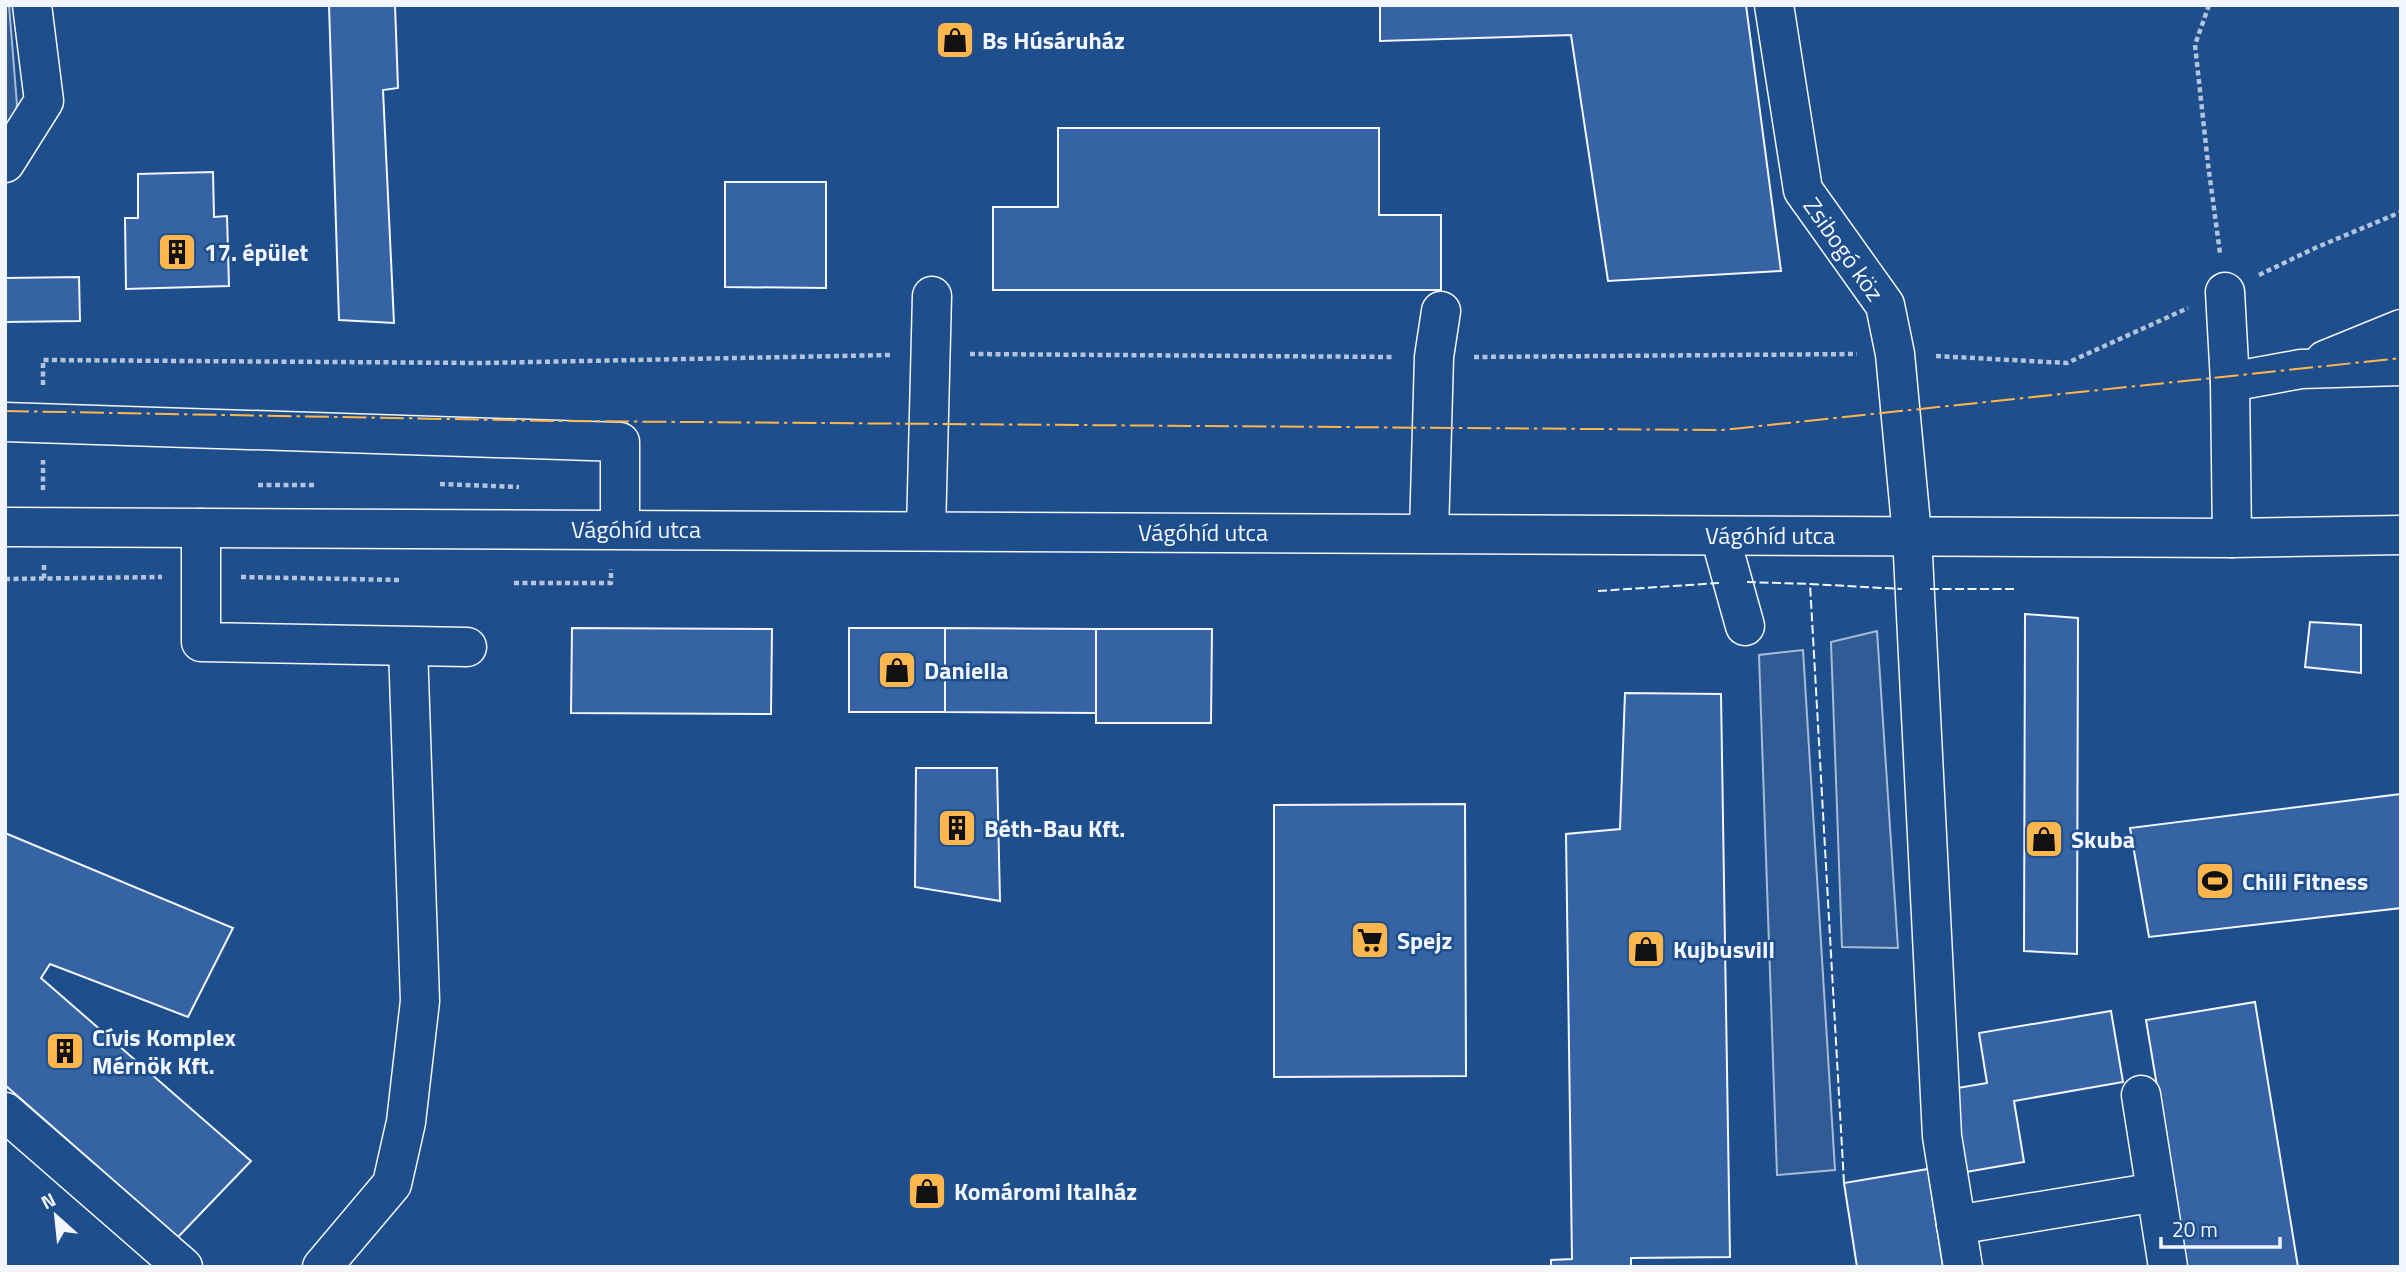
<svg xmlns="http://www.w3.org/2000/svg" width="2406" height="1272" viewBox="0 0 2406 1272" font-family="'Titillium Web',sans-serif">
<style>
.built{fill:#305b95;stroke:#a8bbd7;stroke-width:2}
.building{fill:#3563a3;stroke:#f2f6ff;stroke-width:2}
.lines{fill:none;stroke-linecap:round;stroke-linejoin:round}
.minor-casing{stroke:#f2f6ff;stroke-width:41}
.major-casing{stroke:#f2f6ff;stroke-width:41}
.path{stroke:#b3c4dc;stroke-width:4.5;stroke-dasharray:5 3.5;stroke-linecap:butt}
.minor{stroke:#1f4e8c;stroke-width:38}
.major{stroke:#1f4e8c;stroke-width:38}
.fence{stroke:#f2f6ff;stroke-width:2;stroke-dasharray:9 3.5;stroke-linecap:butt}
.power{stroke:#ffb74d;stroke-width:2;stroke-dasharray:24 5 3.5 5;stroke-linecap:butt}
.labels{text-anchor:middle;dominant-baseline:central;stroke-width:5;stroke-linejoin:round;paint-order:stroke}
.poi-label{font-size:24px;font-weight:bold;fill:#f2f6ff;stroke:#1f4e8c;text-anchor:start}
.street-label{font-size:24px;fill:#f2f6ff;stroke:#1f4e8c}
</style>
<rect width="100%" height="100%" fill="#1f4e8c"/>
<g class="built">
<polygon points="5,5 9,5 17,105 14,120 5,134"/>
<polygon points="1877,631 1898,948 1842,947 1831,642"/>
<polygon points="1803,650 1835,1170 1777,1175 1759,655"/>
</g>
<g class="building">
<polygon points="329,5 395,5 398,88 383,90 394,323 339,320"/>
<polygon points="1380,5 1746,5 1781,271 1608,281 1571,35 1380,41"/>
<polygon points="1058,128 1379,128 1379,215 1441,215 1441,290 993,290 993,207 1058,207"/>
<polygon points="213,172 214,217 227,216 229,286 126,289 125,218 138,218 138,174"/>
<polygon points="725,182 826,182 826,288 725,287"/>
<polygon points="79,277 80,321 5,322 5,278"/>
<polygon points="2025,614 2078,618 2077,954 2024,951"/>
<polygon points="2310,622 2361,625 2361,673 2305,667"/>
<polygon points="572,628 772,629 771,714 571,713"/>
<rect x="849" y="628" width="96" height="84"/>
<polygon points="945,628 1096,629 1096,713 945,712"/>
<polygon points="1096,629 1212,629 1211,723 1096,723"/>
<polygon points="1625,693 1721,694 1730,1257 1631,1258 1631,1267 1551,1267 1551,1260 1572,1259 1566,834 1620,829"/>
<polygon points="916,768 997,768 1000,901 915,887"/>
<polygon points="2401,794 2401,908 2149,937 2130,828"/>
<polygon points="1465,804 1466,1076 1274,1077 1274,805"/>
<polygon points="5,833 233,928 188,1017 50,964 41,978 251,1161 178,1237 5,1085"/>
<polygon points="2255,1002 2298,1267 2187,1267 2146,1020"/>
<polygon points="2111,1011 2123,1082 2014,1101 2024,1162 1960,1173 1946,1090 1987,1083 1979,1033"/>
<polygon points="1928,1169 1943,1267 1857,1267 1844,1183"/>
</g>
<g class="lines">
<g class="minor-casing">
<g id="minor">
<polyline points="1774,5 1803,190 1885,305 1895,354 1912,535 1942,1136 1963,1267"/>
<polyline points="5,163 44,101 32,5"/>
<polyline points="2225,292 2230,382 2232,538"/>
<polyline points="2325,360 2401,329"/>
<polyline points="2230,382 2301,369 2401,366"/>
<polyline points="5,422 620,442 620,529"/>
<polyline points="201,528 201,642 467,647"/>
<polyline points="926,531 932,296"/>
<polyline points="1429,533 1434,357 1441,311"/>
<polyline points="1720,536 1745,626"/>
<polyline points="2141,1095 2168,1267"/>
<polyline points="5,1112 183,1267"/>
<polyline points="1956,1225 2156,1192"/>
<polyline points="322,1267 392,1184 406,1122 420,1001 408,647"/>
</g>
</g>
<g class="major-casing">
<polyline id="major" points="5,527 2232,538 2401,535"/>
</g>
<g class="path">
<polyline points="2209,5 2195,45 2208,164 2220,253"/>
<polyline points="2259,275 2315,248 2401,212"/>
<polyline points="970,354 1395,357"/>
<polyline points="1936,356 2067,363 2188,308"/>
<polyline points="1474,357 1857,354"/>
<polyline points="43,385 43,360 480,363 891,355"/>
<polyline points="440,484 519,487"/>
<polyline points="258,485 315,485"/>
<polyline points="43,490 43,460"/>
<polyline points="44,565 44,579"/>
<polyline points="241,577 400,580"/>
<polyline points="5,579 162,577"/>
<polyline points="514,583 611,583 611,569"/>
</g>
<use href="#minor" class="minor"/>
<use href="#major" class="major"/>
<g class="fence">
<polyline points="1747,582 1810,584"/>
<polyline points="1930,589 2014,589"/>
<polyline points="1598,591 1719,583"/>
<polyline points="1844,1183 1810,584 1902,589"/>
</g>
<polyline class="power" points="5,411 559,421 1722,430 2401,358"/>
</g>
<defs>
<g id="shop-square" transform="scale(2.0125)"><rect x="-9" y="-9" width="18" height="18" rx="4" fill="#ffb74d" stroke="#1f4e8c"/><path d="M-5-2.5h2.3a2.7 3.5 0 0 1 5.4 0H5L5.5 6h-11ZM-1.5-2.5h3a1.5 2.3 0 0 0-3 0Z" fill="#111"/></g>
<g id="building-square" transform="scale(2.0125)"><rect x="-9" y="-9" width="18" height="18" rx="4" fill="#ffb74d" stroke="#1f4e8c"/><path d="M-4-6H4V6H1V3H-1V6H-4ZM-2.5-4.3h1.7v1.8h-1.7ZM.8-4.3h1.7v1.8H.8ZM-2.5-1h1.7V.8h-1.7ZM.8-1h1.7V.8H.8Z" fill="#111"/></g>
<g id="stadium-square" transform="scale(2.0125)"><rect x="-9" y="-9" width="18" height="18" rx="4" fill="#ffb74d" stroke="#1f4e8c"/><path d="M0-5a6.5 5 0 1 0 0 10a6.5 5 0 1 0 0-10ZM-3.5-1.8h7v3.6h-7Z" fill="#111"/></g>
<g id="supermarket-square" transform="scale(2.0125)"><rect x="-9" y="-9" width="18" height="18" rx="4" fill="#ffb74d" stroke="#1f4e8c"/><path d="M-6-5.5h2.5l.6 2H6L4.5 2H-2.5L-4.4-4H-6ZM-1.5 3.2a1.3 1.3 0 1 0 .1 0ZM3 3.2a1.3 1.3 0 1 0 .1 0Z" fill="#111"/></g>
</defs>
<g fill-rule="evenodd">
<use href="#shop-square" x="955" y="40"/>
<use href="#building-square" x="177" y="252"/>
<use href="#shop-square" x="897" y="670"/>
<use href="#building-square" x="957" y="828"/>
<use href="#shop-square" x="2044" y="839"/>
<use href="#stadium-square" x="2215" y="881"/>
<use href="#supermarket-square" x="1370" y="940"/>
<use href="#shop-square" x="1646" y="949"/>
<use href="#building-square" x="65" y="1051"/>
<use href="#shop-square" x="927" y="1191"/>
</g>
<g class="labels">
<g class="poi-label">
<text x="982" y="40">Bs Húsáruház</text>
<text x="204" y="252">17. épület</text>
<text x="924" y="670">Daniella</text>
<text x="984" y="828">Béth-Bau Kft.</text>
<text x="2071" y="839">Skuba</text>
<text x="2242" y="881">Chili Fitness</text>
<text x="1397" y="940">Spejz</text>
<text x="1673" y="949">Kujbusvill</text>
<text x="92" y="1037">Cívis Komplex<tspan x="92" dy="28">Mérnök Kft.</tspan></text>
<text x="954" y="1191">Komáromi Italház</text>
</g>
<g class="street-label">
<text transform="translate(1844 249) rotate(55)">Zsibogó köz</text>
<text x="636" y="529">Vágóhíd utca</text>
<text x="1203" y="532">Vágóhíd utca</text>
<text x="1770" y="535">Vágóhíd utca</text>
</g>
</g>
<rect width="2406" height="1272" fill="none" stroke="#f2f6ff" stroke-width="14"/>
<g transform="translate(56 1216) rotate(333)" stroke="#1f4e8c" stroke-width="5" paint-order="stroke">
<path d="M0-5L12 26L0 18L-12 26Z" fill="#f2f6ff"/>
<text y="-10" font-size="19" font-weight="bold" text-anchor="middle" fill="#f2f6ff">N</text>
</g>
<path d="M2161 1237v10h119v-10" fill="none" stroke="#f2f6ff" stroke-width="3.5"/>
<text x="2172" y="1237" font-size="21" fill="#f2f6ff" stroke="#1f4e8c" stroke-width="5" paint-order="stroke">20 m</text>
</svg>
